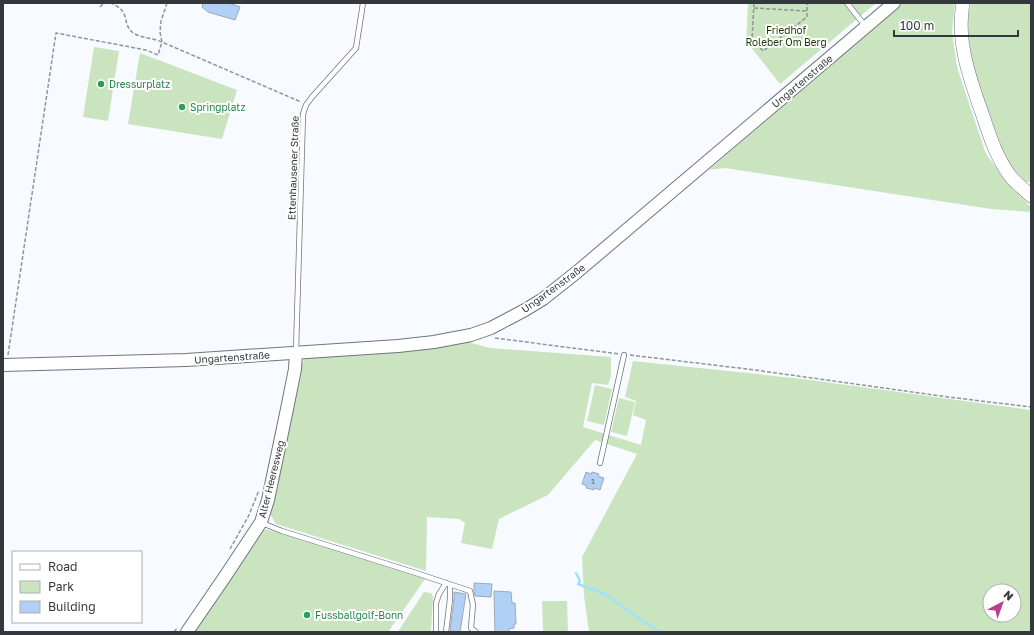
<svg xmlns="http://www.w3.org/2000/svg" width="1034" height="635" viewBox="0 0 1034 635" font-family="'Golos Text',sans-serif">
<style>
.green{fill:#cbe4c0;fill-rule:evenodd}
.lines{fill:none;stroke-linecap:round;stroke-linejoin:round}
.stream{stroke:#9de3fd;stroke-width:2.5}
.building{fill:#b1d0f6;stroke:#a0a8b2}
.service-casing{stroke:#6e757e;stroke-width:6}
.tertiary-casing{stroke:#6e757e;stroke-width:14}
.secondary-casing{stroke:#6e757e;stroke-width:14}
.path{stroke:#909498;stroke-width:1.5;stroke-dasharray:4 2;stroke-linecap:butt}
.service{stroke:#fff;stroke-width:4.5}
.tertiary{stroke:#fff;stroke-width:12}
.secondary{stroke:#fff;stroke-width:13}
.leisure-dot{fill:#2e9e5b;stroke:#fff;stroke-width:1.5}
.labels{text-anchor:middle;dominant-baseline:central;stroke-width:4;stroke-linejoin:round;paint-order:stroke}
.number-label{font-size:8px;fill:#535d6a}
.park-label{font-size:10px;fill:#193904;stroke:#fff}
.street-label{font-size:10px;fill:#34373b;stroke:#fff}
.leisure-label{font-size:10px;fill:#27864d;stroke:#fff;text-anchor:start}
</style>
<rect width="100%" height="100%" fill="#f7fbff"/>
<g class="green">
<polygon points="748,3 876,3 780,84 746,41"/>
<polygon points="902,3 955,3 952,31 957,67 986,154 1012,188 1031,207 1031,212 991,209 725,168 709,170"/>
<polygon points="971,3 1031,3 1031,182 1024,182 1006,161 969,62 965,29"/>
<polygon points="94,47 119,51 108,121 83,117"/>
<polygon points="140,53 237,90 222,139 128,124"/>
<path d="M468,342L490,348L611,357V376L608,385L592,383L583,427L641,445L646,420L633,415L636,401L625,397L633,361L803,379L1031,410V632H589L584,596L582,557L637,454L595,440L548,495L499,519L492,549L461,543L465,523L459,519L427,517L426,571L276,524L269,512L274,502L302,364L305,358L437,347ZM990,591H1014V615H990Z"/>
<polygon points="595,385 612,389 604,425 587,421"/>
<polygon points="619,398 635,402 627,436 611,432"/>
<polygon points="266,529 425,579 388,632 189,632 257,535"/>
<polygon points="424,592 431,593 433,597 431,631 399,632 399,630"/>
<polygon points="542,601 567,601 568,632 543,632"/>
</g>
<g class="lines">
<polyline class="stream" points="576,573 580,581 578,584 605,594 644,622 657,630 659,632"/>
</g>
<g class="building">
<polygon points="203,3 229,3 240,7 235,20 208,12 202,7"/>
<polygon points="586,472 591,474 592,472 599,474 598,476 604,478 600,490 594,488 594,490 586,488 587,486 582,484"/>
<polygon points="474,583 492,584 491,597 475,596 474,590"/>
<polygon points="494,591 511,592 512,603 515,603 516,624 514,624 514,628 509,629 509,632 495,632"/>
<polygon points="454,592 466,594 460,632 450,631 454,599"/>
</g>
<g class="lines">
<g class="service-casing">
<g id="service">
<polyline points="847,3 866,27"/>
<polyline points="296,351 303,114 306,105 312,97 356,48 363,3"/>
<polyline points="600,463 624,355"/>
<polyline points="262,523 282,531 416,573 470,591 473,605 471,628 476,632"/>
<polyline points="436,632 436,603 439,594 446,583"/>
<polyline points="446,632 450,599 450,585"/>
</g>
</g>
<g class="tertiary-casing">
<g id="tertiary">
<polyline points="3,365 186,360 398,346 434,342 471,335 491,328 525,310 543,299 577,272 894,3"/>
<polyline points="187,632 224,578 261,522 268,500 287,409 295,369 296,353"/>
</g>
</g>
<g class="secondary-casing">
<path id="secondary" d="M963,3C956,42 970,79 983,116C990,137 997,159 1011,177C1017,184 1025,190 1031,196"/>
</g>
<g class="path">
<path d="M110,3C114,4 121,8 123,12C127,18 125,26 132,32C139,38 153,38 162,42L301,102"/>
<polyline points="754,3 752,39 763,51 807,17 807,3"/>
<polyline points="100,7 104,3"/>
<polyline points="754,8 806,11"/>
<polyline points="495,338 619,354"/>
<polyline points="8,355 56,33 146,50 158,55 162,42 160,32 161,21 167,3"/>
<polyline points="630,355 755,370 948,397 1031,407"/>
<polyline points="230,549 249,515 259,490"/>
<polyline points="174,632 178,627"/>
</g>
<use href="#service" class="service"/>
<use href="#tertiary" class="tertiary"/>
<use href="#secondary" class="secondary"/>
</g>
<g class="leisure-dot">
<circle cx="101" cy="84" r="4"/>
<circle cx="182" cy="107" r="4"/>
<circle cx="307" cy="615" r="4"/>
</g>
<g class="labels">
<g class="number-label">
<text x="593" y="481">1</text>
</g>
<g class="park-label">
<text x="786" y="30">Friedhof<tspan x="786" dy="12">Roleber Om Berg</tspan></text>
</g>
<g class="street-label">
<text transform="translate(802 81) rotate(-40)">Ungartenstraße</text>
<text transform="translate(293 168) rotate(-88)">Ettenhausener Straße</text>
<text transform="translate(553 288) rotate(-36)">Ungartenstraße</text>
<text transform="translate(232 357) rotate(-4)">Ungartenstraße</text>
<text transform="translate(271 479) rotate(-76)">Alter Heeresweg</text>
</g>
<g class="leisure-label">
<text x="109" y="84">Dressurplatz</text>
<text x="190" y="107">Springplatz</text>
<text x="315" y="615">Fussballgolf-Bonn</text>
</g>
</g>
<rect width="1034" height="635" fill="none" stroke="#34373b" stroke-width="8"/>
<rect x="12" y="551" width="130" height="72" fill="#ffffff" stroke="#aeafb1"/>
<rect x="20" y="564" width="20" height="6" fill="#ffffff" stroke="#aeafb1"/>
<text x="48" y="571" font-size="12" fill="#34373b">Road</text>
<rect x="20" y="581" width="20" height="12" fill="#cbe4c0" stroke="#aeafb1"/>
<text x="48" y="591" font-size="12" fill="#34373b">Park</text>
<rect x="20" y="601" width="20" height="12" fill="#b1d0f6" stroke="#aeafb1"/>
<text x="48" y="611" font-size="12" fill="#34373b">Building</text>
<g transform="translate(1002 603) rotate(41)"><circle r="19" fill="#ffffff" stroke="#aeafb1"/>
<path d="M0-3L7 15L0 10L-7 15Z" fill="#b83e91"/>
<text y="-6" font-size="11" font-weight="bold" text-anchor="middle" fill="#34373b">N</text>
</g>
<path d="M894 30v6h124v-6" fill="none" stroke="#34373b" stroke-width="2"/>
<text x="900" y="30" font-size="12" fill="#34373b" stroke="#ffffff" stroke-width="3" paint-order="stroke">100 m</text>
</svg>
